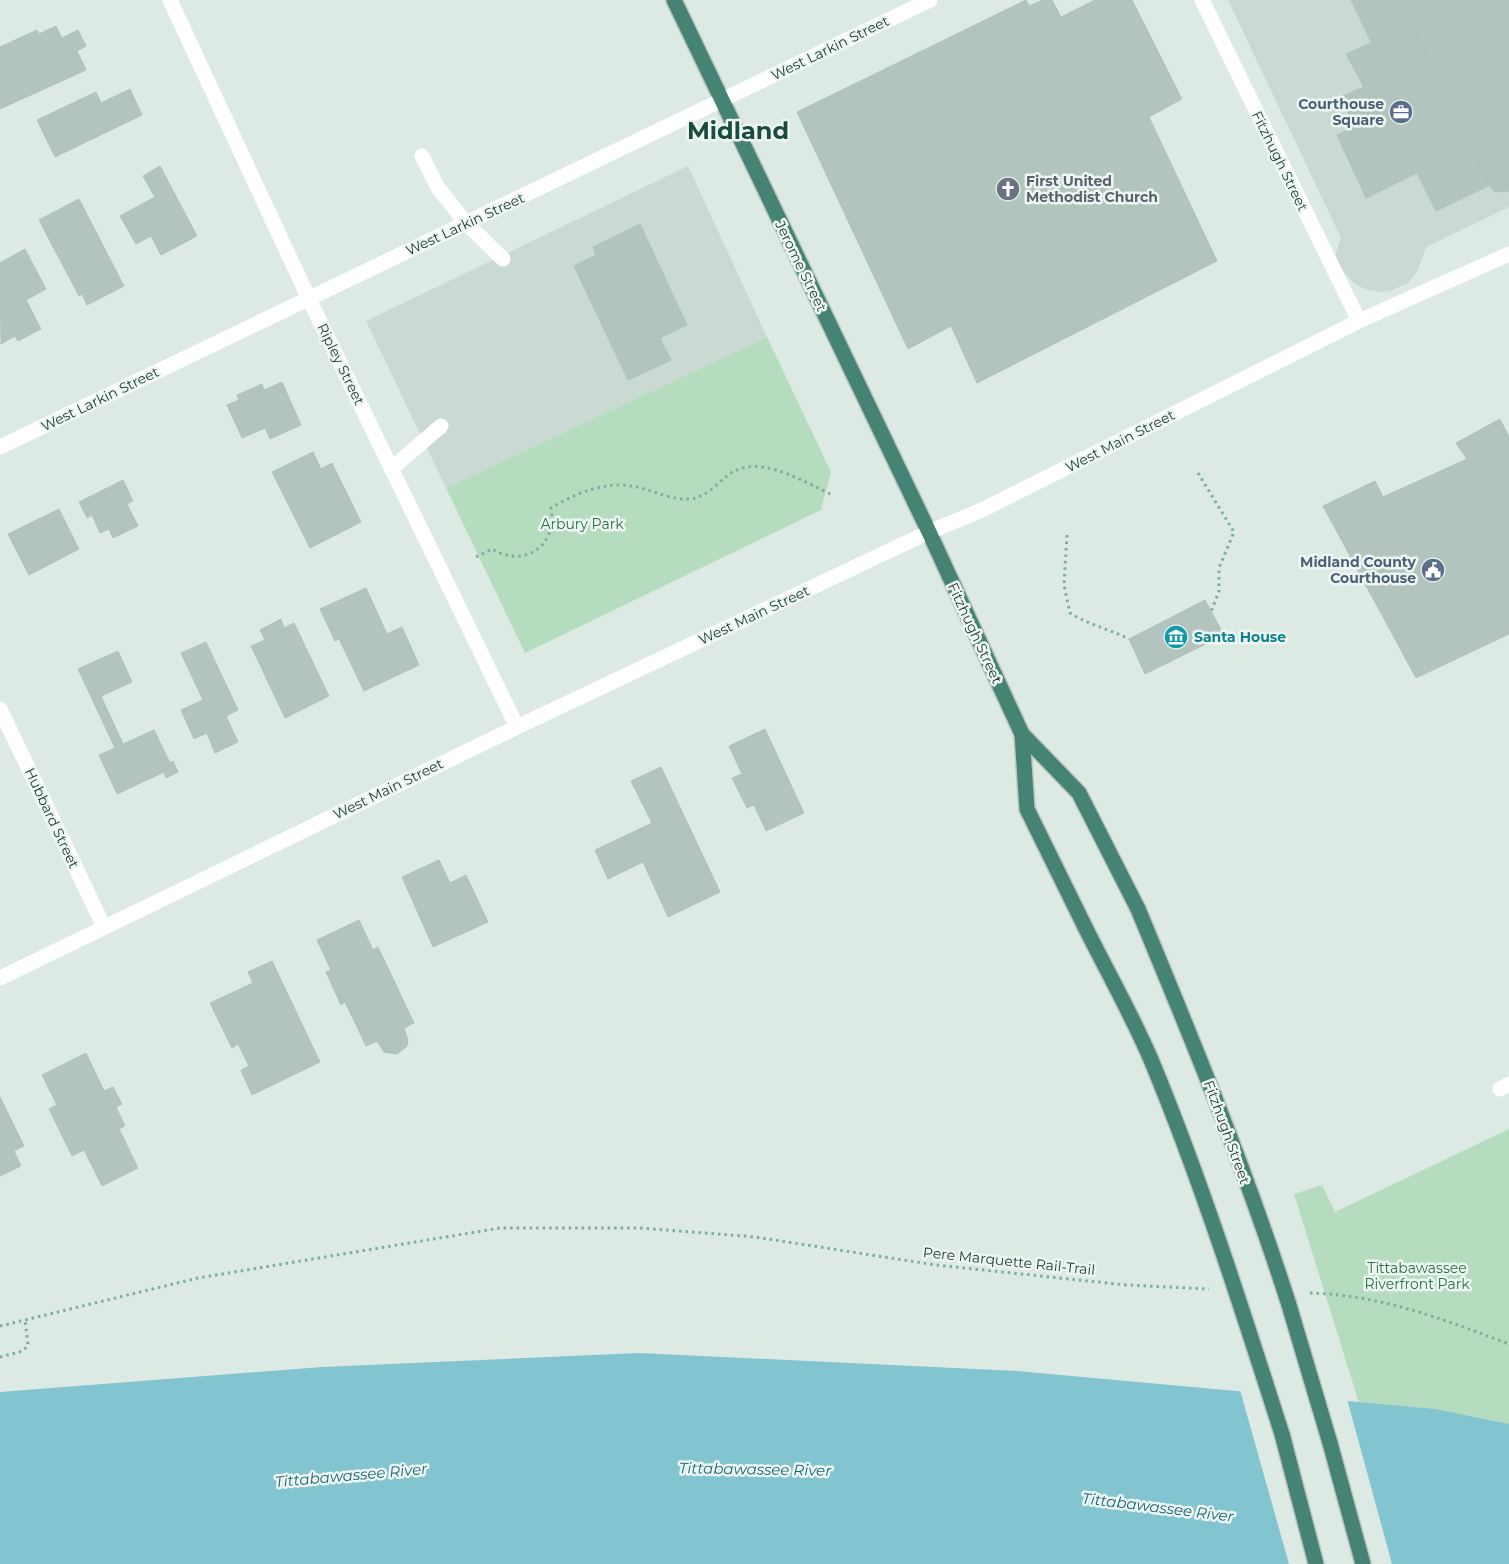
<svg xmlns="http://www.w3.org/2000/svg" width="1509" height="1564" viewBox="0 0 1509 1564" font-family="Montserrat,sans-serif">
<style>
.built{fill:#cbd9d3}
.green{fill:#b5dcbf}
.water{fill:#82c5d1}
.pier{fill:#ddeae4}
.building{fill:#b2c4bd;stroke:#b0c3bb}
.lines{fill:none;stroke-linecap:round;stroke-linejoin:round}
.trunk-casing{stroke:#bcc4c2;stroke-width:18}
.path{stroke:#7cae9e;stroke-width:3;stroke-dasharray:2.5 4;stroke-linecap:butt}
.service{stroke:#fff;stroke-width:15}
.minor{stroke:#fff;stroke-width:15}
.tertiary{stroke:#fff;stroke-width:15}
.trunk{stroke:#458474;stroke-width:15}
.trunk-bridge-casing{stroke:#bcc4c2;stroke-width:18;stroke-linecap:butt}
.trunk-bridge{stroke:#458474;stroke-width:15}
.labels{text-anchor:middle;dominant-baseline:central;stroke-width:5;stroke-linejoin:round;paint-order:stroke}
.street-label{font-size:14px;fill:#1f3932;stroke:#edf6f2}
.service-label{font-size:14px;font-weight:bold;fill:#4e5e75;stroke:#edf6f2;text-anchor:end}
.worship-label{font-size:14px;font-weight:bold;fill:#5b616d;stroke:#edf6f2;text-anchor:start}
.park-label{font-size:14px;fill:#287144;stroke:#edf6f2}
.culture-label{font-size:14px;font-weight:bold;fill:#0d838f;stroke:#edf6f2;text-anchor:start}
.water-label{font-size:15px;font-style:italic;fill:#186676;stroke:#edf6f2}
.town-label{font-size:24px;font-weight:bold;fill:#1a4b3f;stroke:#edf6f2}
</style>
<rect width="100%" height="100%" fill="#ddeae4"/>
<g class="built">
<polygon points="1228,0 1509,0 1509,207 1426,247 1418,270 1408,283 1390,291 1380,292 1367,290 1355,284 1342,270 1335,256 1341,238"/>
<polygon points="688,166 767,337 446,488 366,321"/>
</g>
<g class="green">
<polygon points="767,337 831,472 821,510 525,653 446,488"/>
<polygon points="1509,1129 1509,1424 1436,1409 1359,1403 1294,1194 1322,1185 1335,1212"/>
</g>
<polygon class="water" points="639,1353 1017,1371 1436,1409 1509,1424 1509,1564 0,1564 0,1392 322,1367"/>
<polygon class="pier" points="1240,1390 1347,1399 1392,1564 1289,1564"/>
<g class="building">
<polygon points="1026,0 1029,6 1043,0 1052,0 1061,17 1095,0 1132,0 1182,99 1149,117 1217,261 977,383 951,326 908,349 797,112"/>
<polygon points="1351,0 1509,0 1509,191 1495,192 1490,185 1411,25 1371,42"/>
<polygon points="1411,25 1490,185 1436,211 1417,173 1366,198 1337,135 1355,126 1340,97 1364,87 1346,54"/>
<polygon points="56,26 62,38 78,30 86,46 77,51 86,70 0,109 0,47 37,30 39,34"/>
<polygon points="130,89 142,115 55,157 37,120 96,92 101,103"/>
<polygon points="160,166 197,236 161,255 151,236 136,244 120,216 155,197 143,176"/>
<polygon points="79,199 124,286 87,305 82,294 79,296 39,220"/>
<polygon points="640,224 687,325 660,338 671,360 628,380 574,266 596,255 593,247"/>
<polygon points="25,249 46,289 26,300 41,329 18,341 15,336 1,344 0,263"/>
<polygon points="282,382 301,425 270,439 265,428 242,438 227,405 239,400 237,395 262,384 264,390"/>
<polygon points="1500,419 1509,437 1509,634 1416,678 1323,506 1375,481 1383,497 1467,459 1456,443"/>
<polygon points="313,452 321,469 332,463 361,522 310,548 272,472"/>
<polygon points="123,480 133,501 127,504 138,526 113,538 109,529 100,533 92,515 87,518 79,502"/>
<polygon points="59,509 79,549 29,575 8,534"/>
<polygon points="366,588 387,634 402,627 419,665 364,691 339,639 335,641 320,609"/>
<polygon points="1205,600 1224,635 1145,674 1129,639"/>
<polygon points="281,619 284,628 294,623 329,696 285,718 251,646 265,640 260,630"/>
<polygon points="206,642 238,710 226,716 238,742 215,753 207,733 194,739 181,710 203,700 181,653"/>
<polygon points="118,651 132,682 101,696 123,744 154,730 170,763 173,761 178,772 166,778 164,772 117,794 99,755 115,748 78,669"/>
<polygon points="765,729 804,813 766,831 754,805 747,808 732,778 742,774 729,746"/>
<polygon points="661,767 720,892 668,917 643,862 608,879 595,850 652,823 631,781"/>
<polygon points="439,860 450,883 466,875 488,922 433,947 402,877"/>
<polygon points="359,920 373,950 378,947 414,1023 404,1028 408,1040 407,1046 397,1054 384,1052 377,1041 366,1046 345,1002 341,1005 326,972 331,970 317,940"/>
<polygon points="272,961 320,1062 252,1095 241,1070 249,1066 238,1044 232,1048 210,1003 253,983 248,972"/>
<polygon points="86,1053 104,1091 113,1087 122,1104 116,1107 125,1126 119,1129 138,1168 102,1186 84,1150 72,1156 49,1109 57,1105 42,1075"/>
<polygon points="0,1097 24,1146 14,1151 21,1166 0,1176"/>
</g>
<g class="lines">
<g class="trunk-casing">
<g id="trunk">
<polyline points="674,0 929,532 1022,734 1079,793 1138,909"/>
<polyline points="1022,734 1027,809 1086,929"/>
<polyline points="1282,1434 1316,1564"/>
<polyline points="1330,1443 1363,1564"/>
</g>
</g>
<g class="path">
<polyline points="1198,473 1234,532 1219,568 1219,591 1211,612"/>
<path d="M1067,535L1064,585L1070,613C1089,625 1109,629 1129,639"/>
<path d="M476,557L492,549C525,569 558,545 551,508C578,492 610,479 641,488C656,492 673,500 689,499C705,498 716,485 727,476C757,451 803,482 833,495"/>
<path d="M1310,1293C1381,1295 1443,1319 1509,1344"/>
<polyline points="0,1326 198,1278 500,1228 641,1228 755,1237 936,1265 1126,1285 1209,1289"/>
<polyline points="0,1357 23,1351 28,1345 25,1320"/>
</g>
<g class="service">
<polyline points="422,156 438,188 467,224 503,259"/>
<polyline points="391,469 441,426"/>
<polyline points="1500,1089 1509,1084"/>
</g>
<g class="minor">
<polyline points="170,0 309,299 517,727"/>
<polyline points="1202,0 1359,321"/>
<polyline points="0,447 930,0"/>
<polyline points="0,709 104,927"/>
</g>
<polyline class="tertiary" points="0,978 517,727 929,532 982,510 1359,321 1509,254"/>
<use href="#trunk" class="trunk"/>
<g class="trunk-bridge-casing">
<g id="trunk-bridge">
<path d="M1138,909C1192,1039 1246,1170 1289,1305C1303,1351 1316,1397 1330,1443"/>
<path d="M1086,929C1108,973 1133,1017 1152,1062C1202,1183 1242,1309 1282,1434"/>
</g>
</g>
<use href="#trunk-bridge" class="trunk-bridge"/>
</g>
<defs>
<g id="office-disc" transform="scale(1.25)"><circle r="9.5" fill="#5c6f8a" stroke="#edf6f2"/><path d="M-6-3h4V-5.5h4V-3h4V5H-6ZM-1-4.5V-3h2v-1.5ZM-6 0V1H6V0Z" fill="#fff"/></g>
<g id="church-disc" transform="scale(1.25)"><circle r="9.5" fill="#6b7280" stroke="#edf6f2"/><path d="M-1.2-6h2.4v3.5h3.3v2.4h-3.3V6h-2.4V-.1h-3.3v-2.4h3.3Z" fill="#fff"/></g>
<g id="civic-disc" transform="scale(1.25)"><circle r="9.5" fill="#5c6f8a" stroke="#edf6f2"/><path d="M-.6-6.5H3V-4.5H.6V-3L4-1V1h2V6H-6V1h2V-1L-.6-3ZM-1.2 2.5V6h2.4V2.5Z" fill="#fff"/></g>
<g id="museum-disc" transform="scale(1.25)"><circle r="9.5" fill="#0f9aa8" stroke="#edf6f2"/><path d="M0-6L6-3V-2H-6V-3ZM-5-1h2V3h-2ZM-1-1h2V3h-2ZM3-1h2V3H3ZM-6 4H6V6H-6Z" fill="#fff"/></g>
</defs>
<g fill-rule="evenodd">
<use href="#office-disc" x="1401" y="112"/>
<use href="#church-disc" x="1008" y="189"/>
<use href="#civic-disc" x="1433" y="570"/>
<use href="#museum-disc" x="1176" y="637"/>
</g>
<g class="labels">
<g class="street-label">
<text transform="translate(830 48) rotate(-26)">West Larkin Street</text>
<text transform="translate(1280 161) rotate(64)">Fitzhugh Street</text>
<text transform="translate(465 224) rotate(-25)">West Larkin Street</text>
<text transform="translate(801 266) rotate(64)">Jerome Street</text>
<text transform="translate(341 364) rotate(64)">Ripley Street</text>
<text transform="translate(100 399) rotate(-26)">West Larkin Street</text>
<text transform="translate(1120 441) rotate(-27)">West Main Street</text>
<text transform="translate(754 615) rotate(-25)">West Main Street</text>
<text transform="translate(975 633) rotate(65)">Fitzhugh Street</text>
<text transform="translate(388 789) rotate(-26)">West Main Street</text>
<text transform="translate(52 818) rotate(65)">Hubbard Street</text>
<text transform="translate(1227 1132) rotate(70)">Fitzhugh Street</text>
<text transform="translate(1009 1261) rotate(6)">Pere Marquette Rail-Trail</text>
</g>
<g class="service-label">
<text x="1384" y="104">Courthouse<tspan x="1384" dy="16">Square</tspan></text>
<text x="1416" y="562">Midland County<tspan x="1416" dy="16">Courthouse</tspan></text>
</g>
<g class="worship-label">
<text x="1026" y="181">First United<tspan x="1026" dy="16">Methodist Church</tspan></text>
</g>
<g class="park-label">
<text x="582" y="524">Arbury Park</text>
<text x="1417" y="1268">Tittabawassee<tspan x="1417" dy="16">Riverfront Park</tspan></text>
</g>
<g class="culture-label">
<text x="1194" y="637">Santa House</text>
</g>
<g class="water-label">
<text transform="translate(755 1469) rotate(1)">Tittabawassee River</text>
<text transform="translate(351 1475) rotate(-5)">Tittabawassee River</text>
<text transform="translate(1158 1507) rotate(7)">Tittabawassee River</text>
</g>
<g class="town-label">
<text x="738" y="130">Midland</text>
</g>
</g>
</svg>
